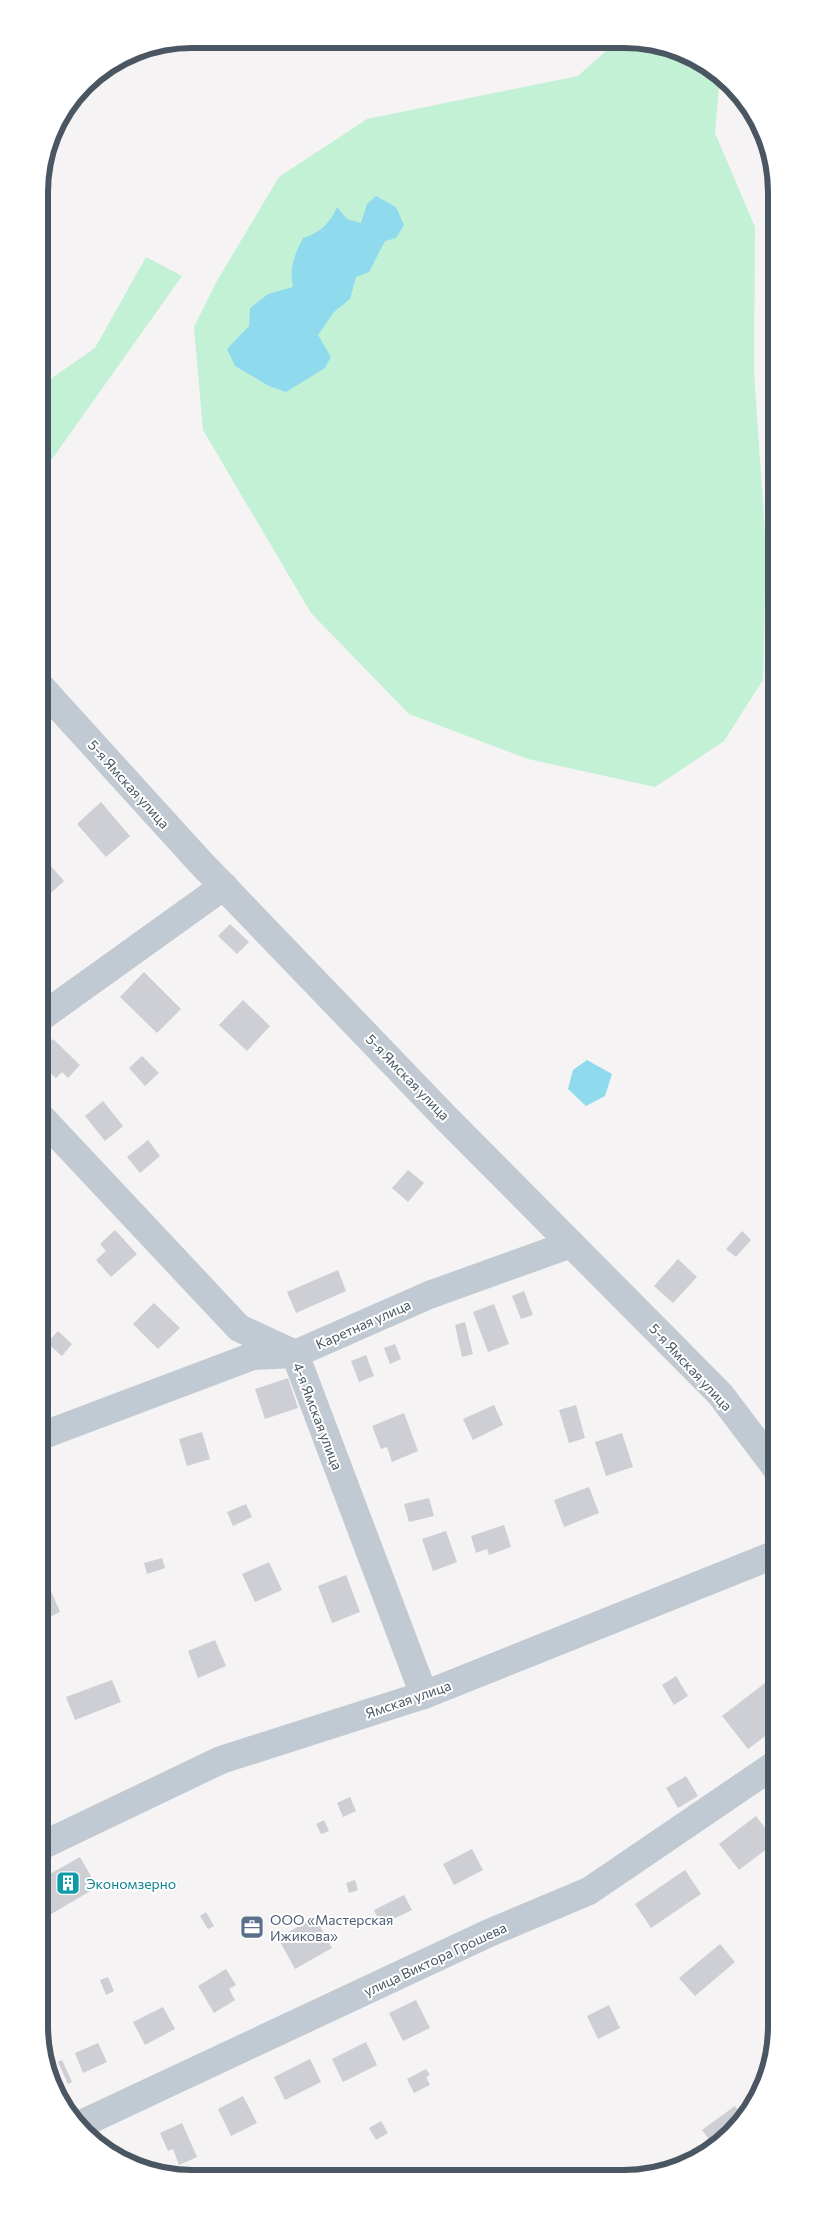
<svg xmlns="http://www.w3.org/2000/svg" width="816" height="2218" viewBox="0 0 816 2218" font-family="Commissioner,sans-serif">
<style>
.green{fill:#c3f1d5}
.water{fill:#90daee}
.building{fill:#cdcfd5}
.lines{fill:none;stroke-linecap:round;stroke-linejoin:round}
.minor{stroke:#c1cad2;stroke-width:28}
.labels{text-anchor:middle;dominant-baseline:central;stroke-width:4;stroke-linejoin:round;paint-order:stroke}
.street-label{font-size:14px;fill:#4a5661;stroke:#fff}
.culture-label{font-size:14px;fill:#0d838f;stroke:#fff;text-anchor:start}
.service-label{font-size:14px;fill:#4e5e75;stroke:#fff;text-anchor:start}
.rim{fill:none;stroke:#4a5661;stroke-width:6}
</style>
<rect width="100%" height="100%" fill="#f5f3f3"/>
<g class="green">
<polygon points="616,42 654,42 701,59 720,74 715,133 755,227 754,372 766,548 763,680 724,741 655,787 528,759 409,714 311,613 203,430 194,327 218,279 279,177 367,119 578,76"/>
<polygon points="146,257 182,276 40,476 39,398 52,378 95,348"/>
</g>
<g class="water">
<path d="M376,196L396,207L404,225L396,238L385,241L369,272L356,277L350,299L334,312L318,335L331,357L325,368L286,392L269,386L235,366L227,349L249,326L250,308L268,294L293,287C289,266 294,257 303,238C320,233 330,223 337,207L347,219L361,223L367,204Z"/>
<polygon points="587,1060 612,1074 605,1096 586,1106 568,1089 573,1070"/>
</g>
<g class="building">
<polygon points="101,802 130,836 106,857 77,824"/>
<polygon points="40,854 64,881 40,903"/>
<polygon points="230,924 249,942 237,954 218,936"/>
<polygon points="144,972 181,1009 157,1033 120,997"/>
<polygon points="243,1000 270,1026 247,1051 219,1025"/>
<polygon points="53,1039 80,1065 68,1078 62,1072 56,1078 40,1064 40,1052"/>
<polygon points="142,1056 159,1073 145,1086 129,1068"/>
<polygon points="103,1101 123,1126 105,1141 85,1116"/>
<polygon points="148,1140 160,1156 140,1173 127,1157"/>
<polygon points="408,1170 424,1183 408,1202 392,1188"/>
<polygon points="115,1230 137,1254 111,1277 96,1260 106,1251 100,1244"/>
<polygon points="742,1231 751,1240 736,1257 726,1249"/>
<polygon points="678,1259 697,1277 673,1303 654,1286"/>
<polygon points="338,1270 346,1291 296,1313 287,1292"/>
<polygon points="524,1291 533,1315 521,1319 512,1296"/>
<polygon points="154,1303 180,1328 158,1349 133,1324"/>
<polygon points="494,1304 509,1344 488,1352 473,1312"/>
<polygon points="465,1322 473,1354 462,1357 455,1325"/>
<polygon points="58,1331 72,1344 62,1356 47,1343"/>
<polygon points="395,1344 401,1359 390,1364 384,1348"/>
<polygon points="366,1355 374,1376 359,1382 351,1361"/>
<polygon points="288,1378 298,1408 265,1419 255,1389"/>
<polygon points="494,1405 503,1425 473,1440 463,1419"/>
<polygon points="576,1405 585,1438 569,1443 559,1410"/>
<polygon points="404,1413 418,1451 392,1462 387,1447 381,1449 372,1426"/>
<polygon points="202,1432 210,1459 187,1466 179,1439"/>
<polygon points="622,1433 633,1467 606,1476 595,1442"/>
<polygon points="589,1487 599,1513 564,1527 554,1500"/>
<polygon points="429,1498 434,1516 409,1522 404,1504"/>
<polygon points="246,1504 252,1517 233,1526 227,1512"/>
<polygon points="504,1525 511,1547 489,1555 487,1549 476,1553 471,1536"/>
<polygon points="446,1531 457,1562 433,1571 422,1539"/>
<polygon points="162,1558 165,1568 147,1574 144,1563"/>
<polygon points="269,1562 282,1590 255,1602 242,1574"/>
<polygon points="346,1575 360,1612 332,1623 318,1586"/>
<polygon points="51,1591 60,1612 41,1621 41,1596"/>
<polygon points="215,1640 226,1666 198,1678 188,1651"/>
<polygon points="676,1676 688,1696 674,1705 662,1685"/>
<polygon points="112,1680 121,1702 75,1720 66,1697"/>
<polygon points="769,1680 776,1690 776,1728 748,1749 722,1716"/>
<polygon points="686,1776 698,1796 678,1808 666,1788"/>
<polygon points="350,1797 356,1811 343,1817 337,1803"/>
<polygon points="756,1816 776,1842 739,1870 719,1844"/>
<polygon points="324,1820 329,1831 321,1834 316,1824"/>
<polygon points="472,1849 483,1870 454,1885 443,1864"/>
<polygon points="80,1857 97,1887 48,1916 42,1905 41,1879"/>
<polygon points="685,1870 701,1894 651,1928 635,1904"/>
<polygon points="355,1880 358,1890 349,1893 346,1883"/>
<polygon points="404,1895 412,1910 381,1925 374,1910"/>
<polygon points="206,1912 214,1926 208,1929 200,1916"/>
<polygon points="315,1917 332,1948 295,1969 278,1938"/>
<polygon points="720,1944 735,1962 695,1996 679,1978"/>
<polygon points="226,1969 236,1985 229,1989 235,2000 214,2013 198,1986"/>
<polygon points="108,1977 114,1991 106,1995 100,1980"/>
<polygon points="416,2000 430,2028 403,2041 389,2013"/>
<polygon points="609,2005 620,2028 598,2039 587,2016"/>
<polygon points="163,2007 175,2029 145,2045 133,2022"/>
<polygon points="366,2042 377,2065 343,2082 332,2059"/>
<polygon points="98,2043 107,2062 83,2073 75,2053"/>
<polygon points="310,2059 321,2082 285,2100 274,2077"/>
<polygon points="62,2060 72,2082 68,2084 58,2062"/>
<polygon points="426,2069 430,2075 426,2077 430,2085 414,2093 407,2079"/>
<polygon points="243,2096 257,2123 231,2136 218,2109"/>
<polygon points="735,2106 744,2119 739,2127 715,2147 702,2130"/>
<polygon points="381,2121 388,2133 376,2140 369,2128"/>
<polygon points="182,2123 197,2157 179,2165 173,2149 168,2151 160,2133"/>
<polygon points="125,2156 130,2165 118,2159"/>
</g>
<g class="lines">
<g class="minor">
<polyline points="40,686 200,862 445,1117 720,1394 776,1468"/>
<polyline points="40,1018 224,886"/>
<polyline points="40,1116 239,1328 295,1354 424,1695"/>
<polyline points="41,1436 253,1356 295,1354 429,1295 571,1244"/>
<polyline points="41,1846 221,1760 424,1695 776,1554"/>
<polyline points="77,2126 489,1933 589,1891 777,1763"/>
</g>
</g>
<defs>
<g id="building-square" transform="scale(1.25)"><rect x="-9" y="-9" width="18" height="18" rx="4" fill="#0f9aa8" stroke="#fff"/><path d="M-4-6H4V6H1V3H-1V6H-4ZM-2.5-4.3h1.7v1.8h-1.7ZM.8-4.3h1.7v1.8H.8ZM-2.5-1h1.7V.8h-1.7ZM.8-1h1.7V.8H.8Z" fill="#fff"/></g>
<g id="office-square" transform="scale(1.25)"><rect x="-9" y="-9" width="18" height="18" rx="4" fill="#5c6f8a" stroke="#fff"/><path d="M-6-3h4V-5.5h4V-3h4V5H-6ZM-1-4.5V-3h2v-1.5ZM-6 0V1H6V0Z" fill="#fff"/></g>
</defs>
<g fill-rule="evenodd">
<use href="#building-square" x="68" y="1883"/>
<use href="#office-square" x="252" y="1927"/>
</g>
<g class="labels">
<g class="street-label">
<text transform="translate(129 784) rotate(48)">5-я Ямская улица</text>
<text transform="translate(408 1077) rotate(46)">5-я Ямская улица</text>
<text transform="translate(363 1324) rotate(-24)">Каретная улица</text>
<text transform="translate(691 1367) rotate(47)">5-я Ямская улица</text>
<text transform="translate(318 1416) rotate(69)">4-я Ямская улица</text>
<text transform="translate(408 1699) rotate(-19)">Ямская улица</text>
<text transform="translate(435 1959) rotate(-25)">улица Виктора Грошева</text>
</g>
<g class="culture-label">
<text x="86" y="1883">Экономзерно</text>
</g>
<g class="service-label">
<text x="270" y="1919">ООО «Мастерская<tspan x="270" dy="16">Ижикова»</tspan></text>
</g>
</g>
<path d="M0 0H816V2218H0ZM192 48H624A144 144 0 0 1 768 192V2026A144 144 0 0 1 624 2170H192A144 144 0 0 1 48 2026V192A144 144 0 0 1 192 48Z" fill="#fff" fill-rule="evenodd"/>
<path class="rim" d="M192 48H624A144 144 0 0 1 768 192V2026A144 144 0 0 1 624 2170H192A144 144 0 0 1 48 2026V192A144 144 0 0 1 192 48Z"/>
</svg>
